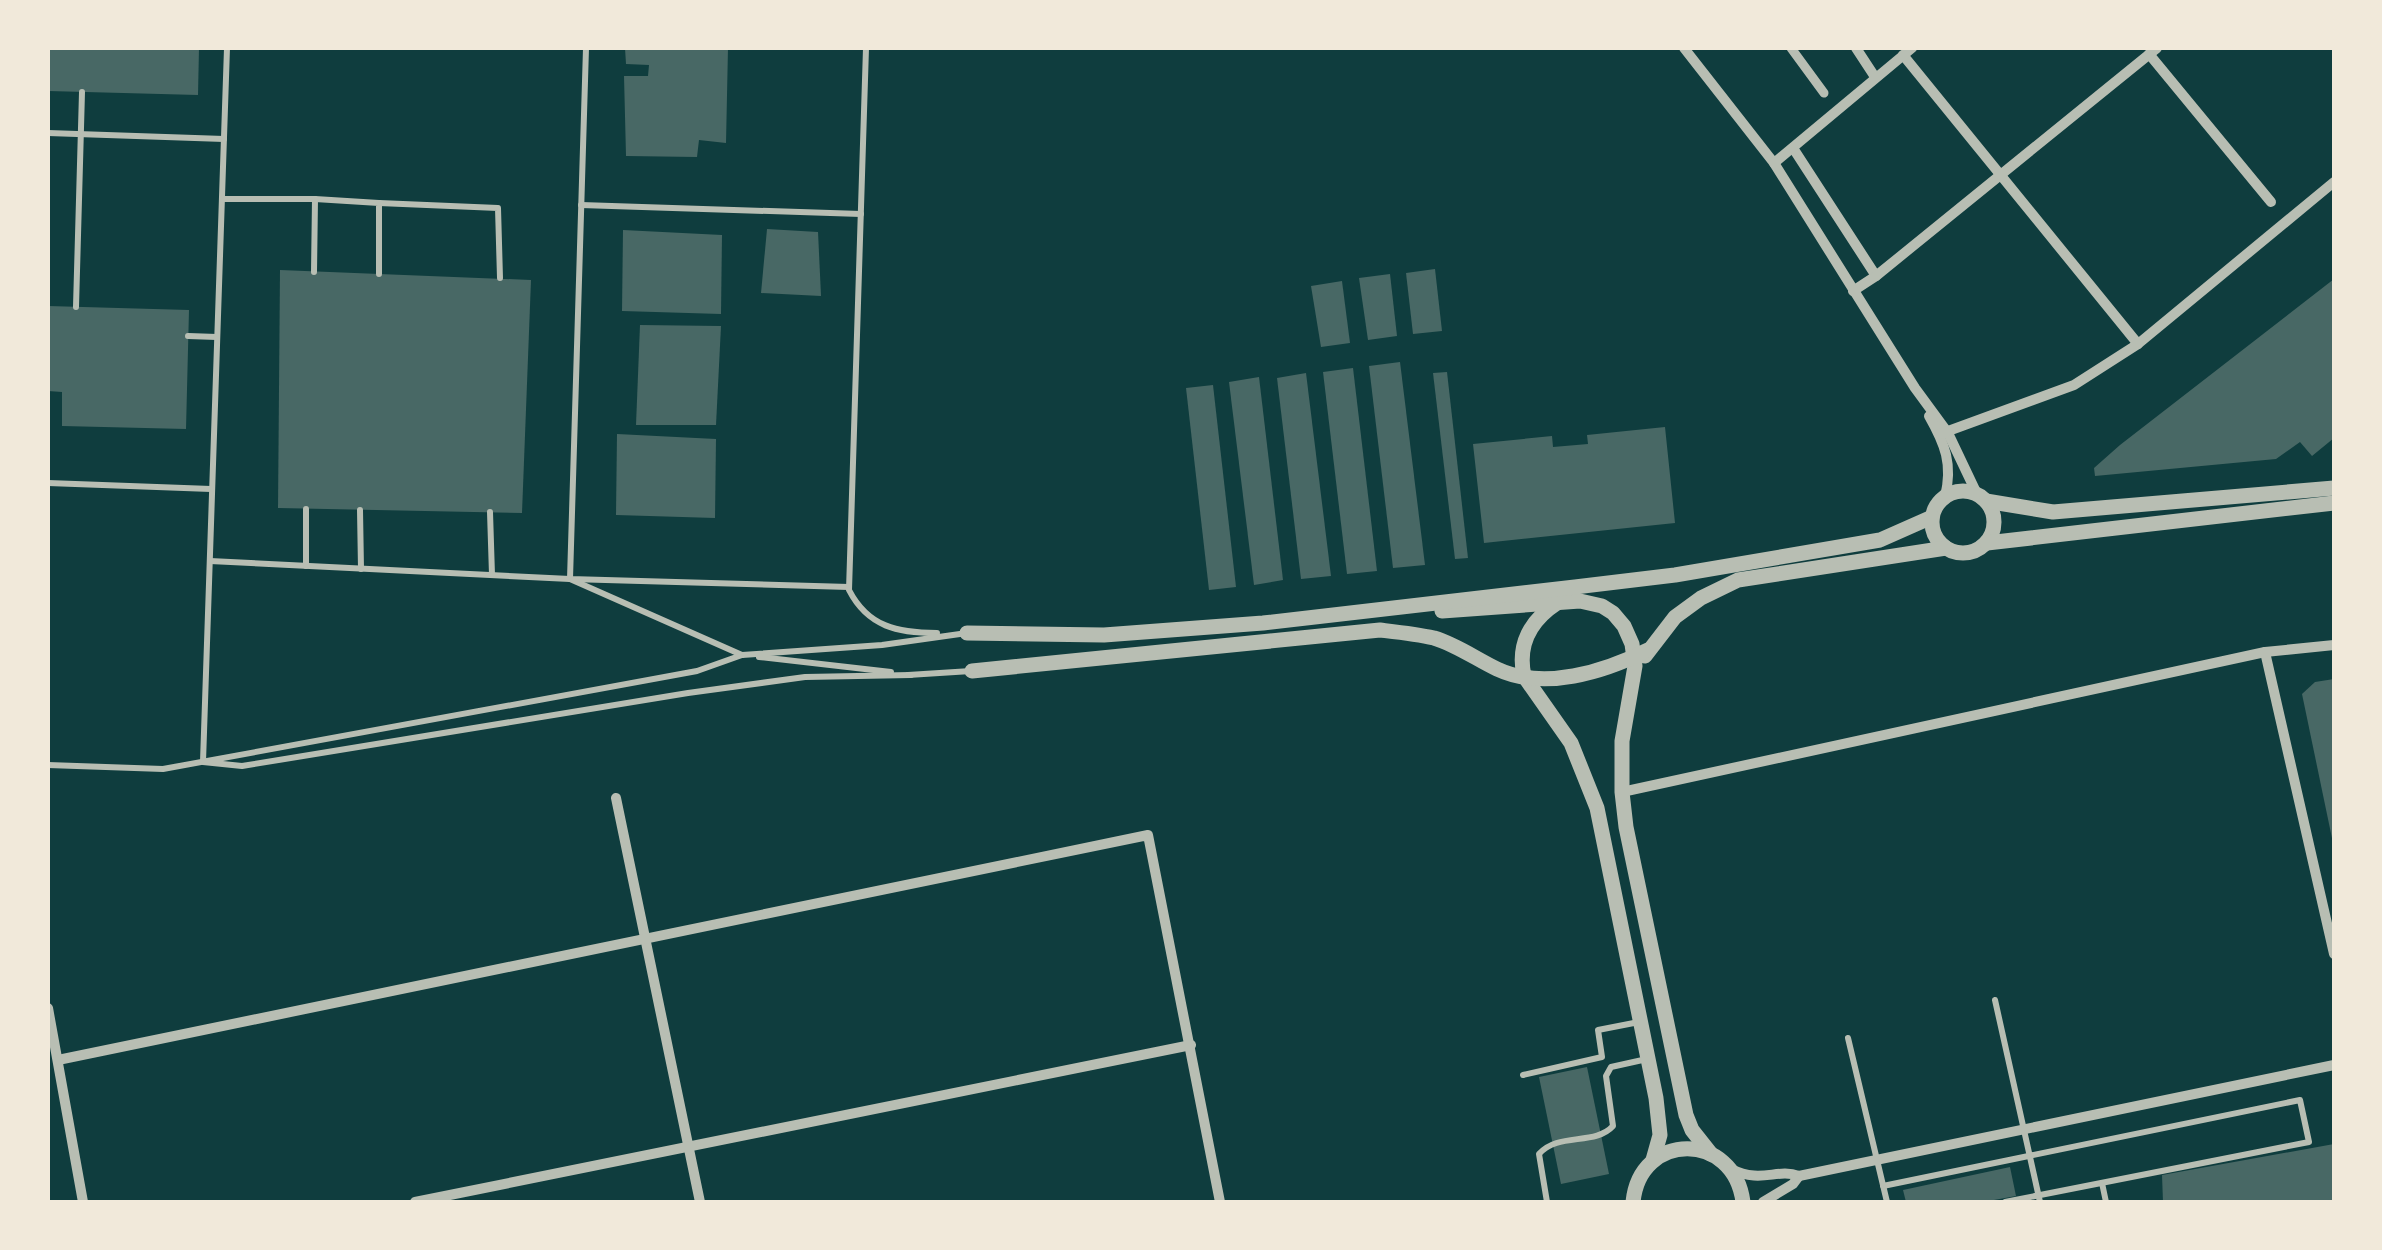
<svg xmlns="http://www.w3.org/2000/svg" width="2382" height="1250" viewBox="0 0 2382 1250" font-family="'PT Serif',serif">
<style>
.building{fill:#486865}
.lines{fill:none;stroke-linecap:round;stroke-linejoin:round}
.service{stroke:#b8beb3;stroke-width:6}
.pedestrian{stroke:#b8beb3;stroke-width:9}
.minor{stroke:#b8beb3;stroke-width:10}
.tertiary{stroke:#b8beb3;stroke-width:15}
</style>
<rect width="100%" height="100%" fill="#0f3d3e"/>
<g class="building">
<polygon points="48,48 199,48 198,95 48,91"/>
<polygon points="625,48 728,48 726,143 699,140 697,157 626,156 624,76 648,76 649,65 626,64"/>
<polygon points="767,229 818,232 821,296 761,293"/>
<polygon points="623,230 722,235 721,314 622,311"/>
<polygon points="1435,269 1442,331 1413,334 1406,273"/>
<polygon points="280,270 531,280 522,513 278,508"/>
<polygon points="1390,274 1397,336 1368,340 1359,278"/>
<polygon points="2334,279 2334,438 2312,456 2300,442 2276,459 2095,476 2094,468 2120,445"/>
<polygon points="1342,281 1350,343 1321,347 1311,286"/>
<polygon points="48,306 189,310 186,429 62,426 62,392 48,391"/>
<polygon points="640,325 721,326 716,425 636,425"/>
<polygon points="1400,362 1425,565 1393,568 1369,366"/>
<polygon points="1353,368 1377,571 1347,574 1323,372"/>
<polygon points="1447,372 1468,558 1455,559 1433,373"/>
<polygon points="1306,373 1331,576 1301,579 1277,378"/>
<polygon points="1259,377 1283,580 1254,585 1229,382"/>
<polygon points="1213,385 1236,587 1209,590 1186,388"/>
<polygon points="1665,427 1675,523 1484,543 1473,444 1552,436 1553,447 1588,444 1587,435"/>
<polygon points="617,434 716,439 715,518 616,515"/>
<polygon points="2334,679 2334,843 2333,843 2302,694 2315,682"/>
<polygon points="1587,1067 1609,1174 1561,1184 1539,1077"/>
<polygon points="2334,1144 2334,1202 2163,1202 2162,1175"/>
<polygon points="2010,1167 2016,1196 1983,1202 1906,1202 1903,1190"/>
</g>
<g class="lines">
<g class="service">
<polyline points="227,48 203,762 242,766 688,693 805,677 911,675"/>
<polyline points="586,48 570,579 849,587"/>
<path d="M866,48L849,590C868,627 898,633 937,633"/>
<polyline points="48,133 224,139"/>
<polyline points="222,199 315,199 314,272"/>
<polyline points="315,199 379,203 379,274"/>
<polyline points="379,203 498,208 500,278"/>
<polyline points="581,205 861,214"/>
<polyline points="76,307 82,92"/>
<polyline points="188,336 217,337"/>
<polyline points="48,483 211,489"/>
<polyline points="360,510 361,569"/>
<polyline points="490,512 492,575"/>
<polyline points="210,561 570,579 742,655"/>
<polyline points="306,566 306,509"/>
<polyline points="759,657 891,672"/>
<polyline points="908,675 971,671"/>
<polyline points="48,765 163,769 697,671 742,655 882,645 967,633"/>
<polyline points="1995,1000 2040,1202"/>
<polyline points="1848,1038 1887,1202"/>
<polyline points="1523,1075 1602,1057 1598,1030 1639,1022"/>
<polyline points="2102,1183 2106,1202"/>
<polyline points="1883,1186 2300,1100 2309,1142 2005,1202"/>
<path d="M1547,1202L1539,1154C1558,1132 1595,1146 1613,1126L1606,1076L1611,1067L1647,1059"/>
</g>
<polyline class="pedestrian" points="1791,48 1824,93"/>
<g class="minor">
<polyline points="1684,48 1774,163 1915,388 1948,433 1977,494"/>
<polyline points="1856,48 1875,77"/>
<polyline points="2149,54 2271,202"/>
<polyline points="1903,55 2138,344"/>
<polyline points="1793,148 1876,276"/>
<polyline points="1774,163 1912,48"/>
<polyline points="1853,291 1876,276 2157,48"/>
<path d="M1929,416C1945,444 1953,464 1945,497"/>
<polyline points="1940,434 2074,385 2138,344 2334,182"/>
<polyline points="2265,652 2334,954"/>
<polyline points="1622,792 2265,652 2334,645"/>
<polyline points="616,798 700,1202"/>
<polyline points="48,1008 83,1202"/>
<polyline points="58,1060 1148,835 1220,1202"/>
<path d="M1731,1169C1762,1184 1776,1168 1799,1176L2334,1065"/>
<polyline points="415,1202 1191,1045"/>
<polyline points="1763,1202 1793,1184 1799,1176"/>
</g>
<g class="tertiary">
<circle cx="1963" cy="522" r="31"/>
<polyline points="1986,501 2053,512 2334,488"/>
<polyline points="1987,543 2334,503"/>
<path d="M1557,603C1531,620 1517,644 1524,676L1571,743L1597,808L1656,1098L1660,1135L1653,1160"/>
<polyline points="1442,611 1580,601 1602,606 1613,613 1624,626 1632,644 1635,666 1622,741 1622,792 1626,827 1686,1115 1692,1130 1711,1154"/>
<polyline points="967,633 1104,635 1263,623 1575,587 1675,575 1880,540 1932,517"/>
<polyline points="1645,656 1675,617 1701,598 1738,580 1946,548"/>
<path d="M972,671L1380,630C1397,632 1416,634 1434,638C1457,645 1476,659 1497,669C1544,691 1604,672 1648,650"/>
<path d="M1633,1202C1640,1131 1734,1131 1743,1202"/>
</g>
</g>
<rect width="2382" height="1250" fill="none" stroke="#f1e9da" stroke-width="100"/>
</svg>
